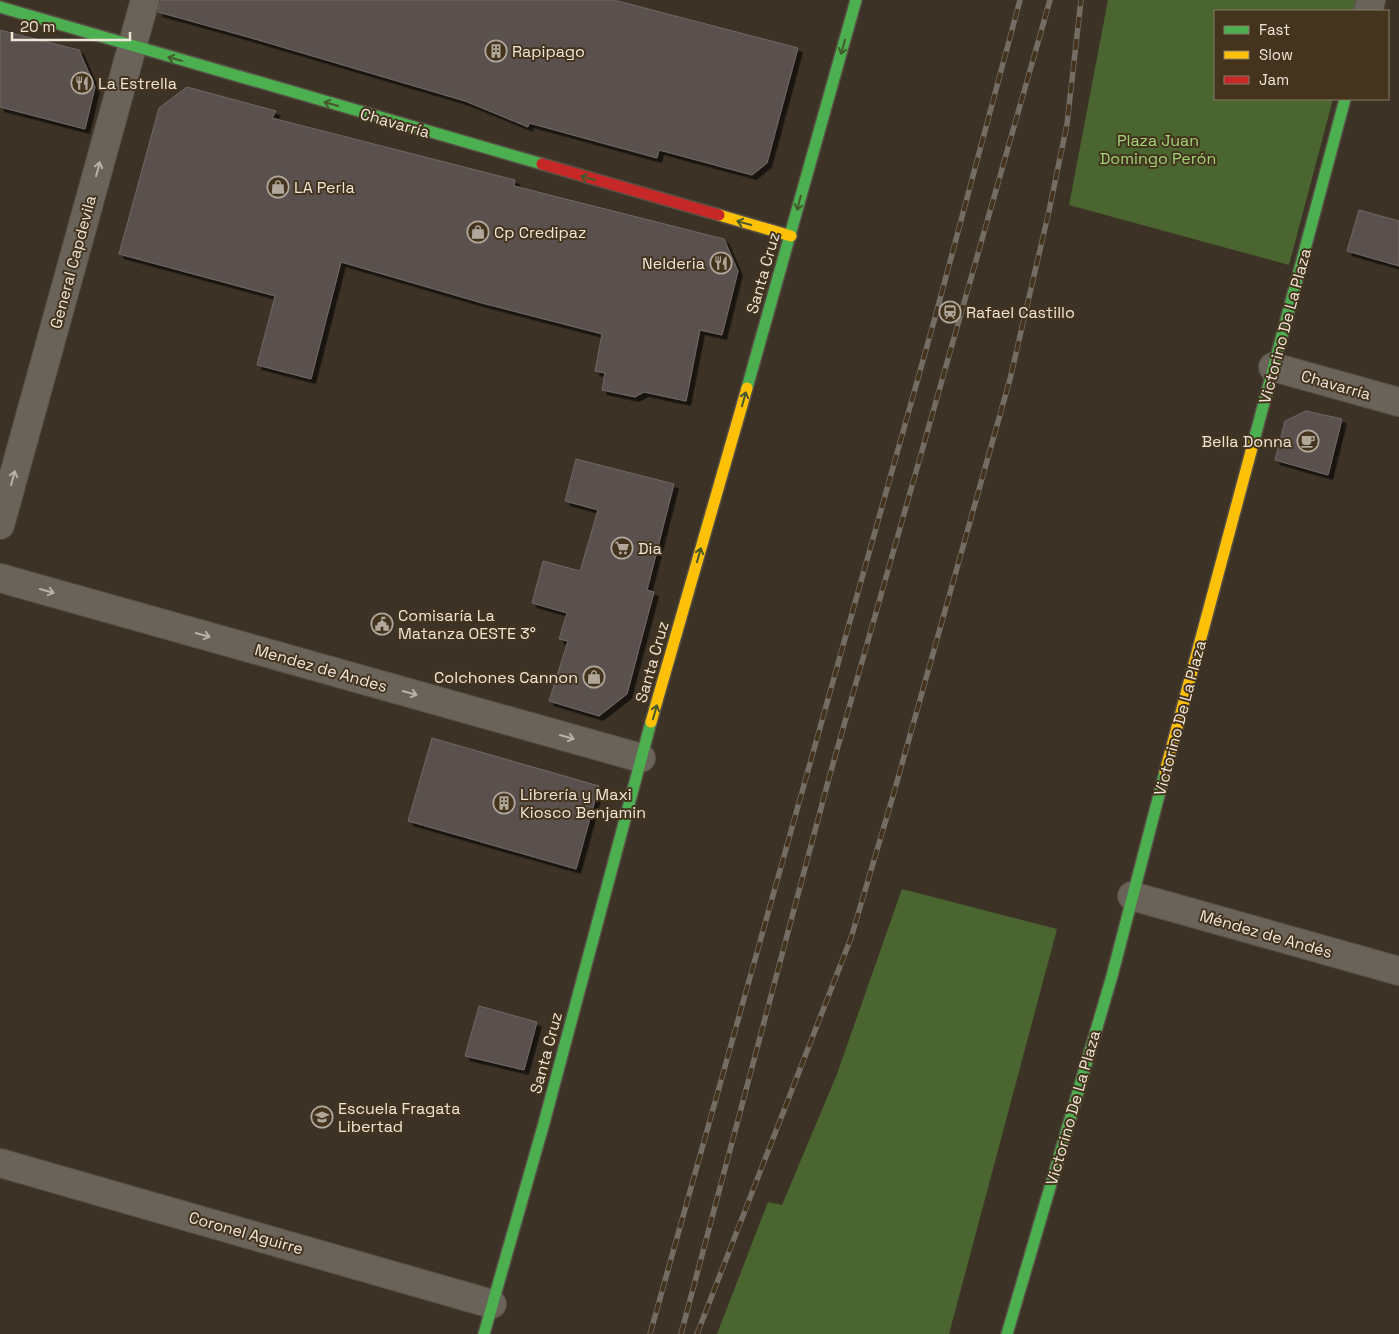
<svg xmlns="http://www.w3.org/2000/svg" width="1399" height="1334" viewBox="0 0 1399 1334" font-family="'Space Grotesk',sans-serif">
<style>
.green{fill:#4a6530}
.building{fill:#5a514f;stroke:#706765;filter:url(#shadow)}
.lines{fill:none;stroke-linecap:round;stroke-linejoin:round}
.street-casing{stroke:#574f44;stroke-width:30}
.fast-casing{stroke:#574f44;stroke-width:14}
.slow-casing{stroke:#574f44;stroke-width:14}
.jam-casing{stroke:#574f44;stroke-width:14}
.street{stroke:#69635a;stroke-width:28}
.fast{stroke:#4caf50;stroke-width:11}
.slow{stroke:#ffc107;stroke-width:11}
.jam{stroke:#c62828;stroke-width:11}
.rail-casing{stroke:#736d64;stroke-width:5.5}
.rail{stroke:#44341e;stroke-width:4;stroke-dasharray:11;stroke-linecap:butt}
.oneway{stroke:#46592d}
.oneway2{stroke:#b9b1a6}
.labels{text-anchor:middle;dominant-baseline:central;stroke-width:4;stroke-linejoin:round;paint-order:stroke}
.poi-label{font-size:16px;fill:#efe5d8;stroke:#44341e;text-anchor:start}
.street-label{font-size:16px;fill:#efe5d8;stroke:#44341e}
.park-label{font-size:16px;fill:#a0d576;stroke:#44341e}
</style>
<defs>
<filter id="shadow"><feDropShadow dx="4.5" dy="4.5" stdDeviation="0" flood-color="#0009"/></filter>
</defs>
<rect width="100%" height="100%" fill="#3c3326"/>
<g class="green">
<polygon points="1108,0 1360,0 1357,11 1215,11 1215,99 1333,99 1289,265 1069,205"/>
<polygon points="902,889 1057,929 949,1334 717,1334 768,1202 782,1205 837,1074"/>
</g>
<g class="building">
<polygon points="160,0 614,0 798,48 767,163 752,175 659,150 657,158 529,123 528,127 465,101 248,37 158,12"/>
<polygon points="0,30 79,50 95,87 85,129 0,107"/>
<polygon points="187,87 276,111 272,118 515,180 514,186 724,239 738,271 722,335 700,330 686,401 644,392 635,397 602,390 605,373 595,371 602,334 482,303 341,262 311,379 257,365 275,296 119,254 159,108"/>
<polygon points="1359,210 1399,221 1399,266 1347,251"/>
<polygon points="1306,411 1342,419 1328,475 1275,460 1285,421"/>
<polygon points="576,459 674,484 647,590 654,592 627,694 599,716 549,701 568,641 559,639 567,613 532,603 543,561 580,571 598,510 565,501"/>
<polygon points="432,738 599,786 576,869 408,821"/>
<polygon points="479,1006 537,1022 524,1070 465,1056"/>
</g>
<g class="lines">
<g class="street-casing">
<g id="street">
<polyline points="1368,11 1371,0"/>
<polyline points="1273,367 1399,402"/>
<polyline points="0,525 145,0"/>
<polyline points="0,578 641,758"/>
<polyline points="1132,896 1399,971"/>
<polyline points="0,1163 492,1304"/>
</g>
</g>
<g class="fast-casing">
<g id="fast">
<polyline points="0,7 542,164"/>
<polyline points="747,388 856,0"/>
<polyline points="1253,444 1345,99"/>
<polyline points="484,1334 544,1123 651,722"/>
<polyline points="1007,1334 1112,976 1165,772"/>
</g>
</g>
<g class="slow-casing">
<g id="slow">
<polyline points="719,215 791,236"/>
<polyline points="651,722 747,388"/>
<polyline points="1165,772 1253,444"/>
</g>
</g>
<g class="jam-casing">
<polyline id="jam" points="542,164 719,215"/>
</g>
<use href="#street" class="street"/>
<use href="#fast" class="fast"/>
<use href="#slow" class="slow"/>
<use href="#jam" class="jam"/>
<g class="rail-casing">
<g id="rail">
<polyline points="650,1334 936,314 1020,0"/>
<polyline points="681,1334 829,778 1050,0"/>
<polyline points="697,1334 851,938 893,796 1010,379 1049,211 1067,124 1081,0"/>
</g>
</g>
<use href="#rail" class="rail"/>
</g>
<defs><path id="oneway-shaft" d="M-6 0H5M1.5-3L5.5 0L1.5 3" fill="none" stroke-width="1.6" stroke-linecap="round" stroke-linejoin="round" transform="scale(1.25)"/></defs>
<g class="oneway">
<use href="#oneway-shaft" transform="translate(843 47) rotate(106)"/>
<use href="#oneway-shaft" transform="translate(175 59) rotate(-164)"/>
<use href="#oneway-shaft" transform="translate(331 104) rotate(-164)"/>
<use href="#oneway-shaft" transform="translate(588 178) rotate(-164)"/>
<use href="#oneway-shaft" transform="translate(799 203) rotate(104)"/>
<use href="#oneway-shaft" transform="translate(744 223) rotate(-165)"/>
<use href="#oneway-shaft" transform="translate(744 399) rotate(-74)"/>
<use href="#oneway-shaft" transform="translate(699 555) rotate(-74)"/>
<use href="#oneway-shaft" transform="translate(655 712) rotate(-74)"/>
</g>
<g class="oneway2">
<use href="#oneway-shaft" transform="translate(98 169) rotate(-75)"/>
<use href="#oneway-shaft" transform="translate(13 478) rotate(-75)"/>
<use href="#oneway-shaft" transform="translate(47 591) rotate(16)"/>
<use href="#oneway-shaft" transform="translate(203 635) rotate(16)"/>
<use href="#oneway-shaft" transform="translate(410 693) rotate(16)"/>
<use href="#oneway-shaft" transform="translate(567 737) rotate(16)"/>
</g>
<defs>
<g id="building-ring" transform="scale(1.125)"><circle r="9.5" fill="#44341e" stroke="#b0a79a" stroke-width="1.5"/><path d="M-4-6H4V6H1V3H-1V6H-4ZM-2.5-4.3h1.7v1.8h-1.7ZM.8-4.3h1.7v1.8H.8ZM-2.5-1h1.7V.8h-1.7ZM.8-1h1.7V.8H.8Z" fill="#b0a79a"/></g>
<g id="restaurant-ring" transform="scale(1.125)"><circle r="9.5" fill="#44341e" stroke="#b0a79a" stroke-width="1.5"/><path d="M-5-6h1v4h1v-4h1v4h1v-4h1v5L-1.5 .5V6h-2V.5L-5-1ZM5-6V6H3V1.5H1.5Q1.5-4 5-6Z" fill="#b0a79a"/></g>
<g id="shop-ring" transform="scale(1.125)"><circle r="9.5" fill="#44341e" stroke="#b0a79a" stroke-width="1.5"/><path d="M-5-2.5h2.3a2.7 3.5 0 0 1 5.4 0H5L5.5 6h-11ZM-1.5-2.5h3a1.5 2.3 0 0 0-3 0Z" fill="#b0a79a"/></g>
<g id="station-ring" transform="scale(1.125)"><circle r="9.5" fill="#44341e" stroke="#b0a79a" stroke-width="1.5"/><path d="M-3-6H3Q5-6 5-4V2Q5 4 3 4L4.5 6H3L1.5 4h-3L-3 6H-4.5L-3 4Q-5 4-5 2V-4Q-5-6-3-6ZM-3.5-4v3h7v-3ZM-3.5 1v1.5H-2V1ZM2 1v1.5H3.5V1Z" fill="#b0a79a"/></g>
<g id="cafe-ring" transform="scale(1.125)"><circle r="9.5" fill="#44341e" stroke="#b0a79a" stroke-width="1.5"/><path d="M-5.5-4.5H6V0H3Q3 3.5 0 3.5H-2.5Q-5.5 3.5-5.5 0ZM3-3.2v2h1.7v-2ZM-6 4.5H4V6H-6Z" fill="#b0a79a"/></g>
<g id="supermarket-ring" transform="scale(1.125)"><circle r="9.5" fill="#44341e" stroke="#b0a79a" stroke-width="1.5"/><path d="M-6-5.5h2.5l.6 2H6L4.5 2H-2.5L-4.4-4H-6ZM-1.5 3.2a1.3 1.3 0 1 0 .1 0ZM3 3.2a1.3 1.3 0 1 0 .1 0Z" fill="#b0a79a"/></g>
<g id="civic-ring" transform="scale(1.125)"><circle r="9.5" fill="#44341e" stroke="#b0a79a" stroke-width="1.5"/><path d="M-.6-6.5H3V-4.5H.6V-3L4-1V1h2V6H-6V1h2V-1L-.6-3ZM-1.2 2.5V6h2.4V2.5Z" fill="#b0a79a"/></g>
<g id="school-ring" transform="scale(1.125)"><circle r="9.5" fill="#44341e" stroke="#b0a79a" stroke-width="1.5"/><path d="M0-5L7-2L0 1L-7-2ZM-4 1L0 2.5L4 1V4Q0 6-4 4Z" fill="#b0a79a"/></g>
</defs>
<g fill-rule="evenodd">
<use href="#building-ring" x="496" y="51"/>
<use href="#restaurant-ring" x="82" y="83"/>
<use href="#shop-ring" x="278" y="187"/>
<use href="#shop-ring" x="478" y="232"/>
<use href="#restaurant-ring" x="721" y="263"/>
<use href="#station-ring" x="950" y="312"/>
<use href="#cafe-ring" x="1308" y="441"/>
<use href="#supermarket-ring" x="622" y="548"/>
<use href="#civic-ring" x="382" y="624"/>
<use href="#shop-ring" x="594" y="677"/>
<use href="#building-ring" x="504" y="803"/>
<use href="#school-ring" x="322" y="1117"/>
</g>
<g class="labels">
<g class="poi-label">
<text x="512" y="51">Rapipago</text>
<text x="98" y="83">La Estrella</text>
<text x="294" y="187">LA Perla</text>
<text x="494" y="232">Cp Credipaz</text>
<text x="705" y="263" text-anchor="end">Nelderia</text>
<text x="966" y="312">Rafael Castillo</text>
<text x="1292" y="441" text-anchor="end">Bella Donna</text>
<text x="638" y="548">Dia</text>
<text x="398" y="615">Comisaría La<tspan x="398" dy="18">Matanza OESTE 3°</tspan></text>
<text x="578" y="677" text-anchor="end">Colchones Cannon</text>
<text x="520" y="794">Librería y Maxi<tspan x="520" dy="18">Kiosco Benjamin</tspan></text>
<text x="338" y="1108">Escuela Fragata<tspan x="338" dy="18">Libertad</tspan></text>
</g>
<g class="street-label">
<text transform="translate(395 123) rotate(16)">Chavarría</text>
<text transform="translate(73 262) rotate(-75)">General Capdevila</text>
<text transform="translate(763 273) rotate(-74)">Santa Cruz</text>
<text transform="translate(1285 326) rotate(-75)">Victorino De La Plaza</text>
<text transform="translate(1336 385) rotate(16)">Chavarría</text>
<text transform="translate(652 662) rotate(-74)">Santa Cruz</text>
<text transform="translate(321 668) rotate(16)">Mendez de Andes</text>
<text transform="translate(1180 718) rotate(-75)">Victorino De La Plaza</text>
<text transform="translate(1266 934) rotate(16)">Méndez de Andés</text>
<text transform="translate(546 1053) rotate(-75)">Santa Cruz</text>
<text transform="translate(1073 1108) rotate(-74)">Victorino De La Plaza</text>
<text transform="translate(246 1233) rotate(16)">Coronel Aguirre</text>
</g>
<g class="park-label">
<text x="1158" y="140">Plaza Juan<tspan x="1158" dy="18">Domingo Perón</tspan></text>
</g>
</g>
<rect x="1214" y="10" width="175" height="90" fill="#44341e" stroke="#887b68"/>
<rect x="1224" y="26" width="25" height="8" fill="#4caf50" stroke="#887b68"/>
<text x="1259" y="35" font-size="15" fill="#efe5d8">Fast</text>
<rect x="1224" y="51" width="25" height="8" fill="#ffc107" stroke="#887b68"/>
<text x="1259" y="60" font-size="15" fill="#efe5d8">Slow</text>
<rect x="1224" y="76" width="25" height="8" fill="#c62828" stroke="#887b68"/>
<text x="1259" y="85" font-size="15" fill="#efe5d8">Jam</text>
<path d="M12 32v8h118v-8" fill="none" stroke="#efe5d8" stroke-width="2.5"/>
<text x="20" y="32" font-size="15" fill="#efe5d8" stroke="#44341e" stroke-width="4" paint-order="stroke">20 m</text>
</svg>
